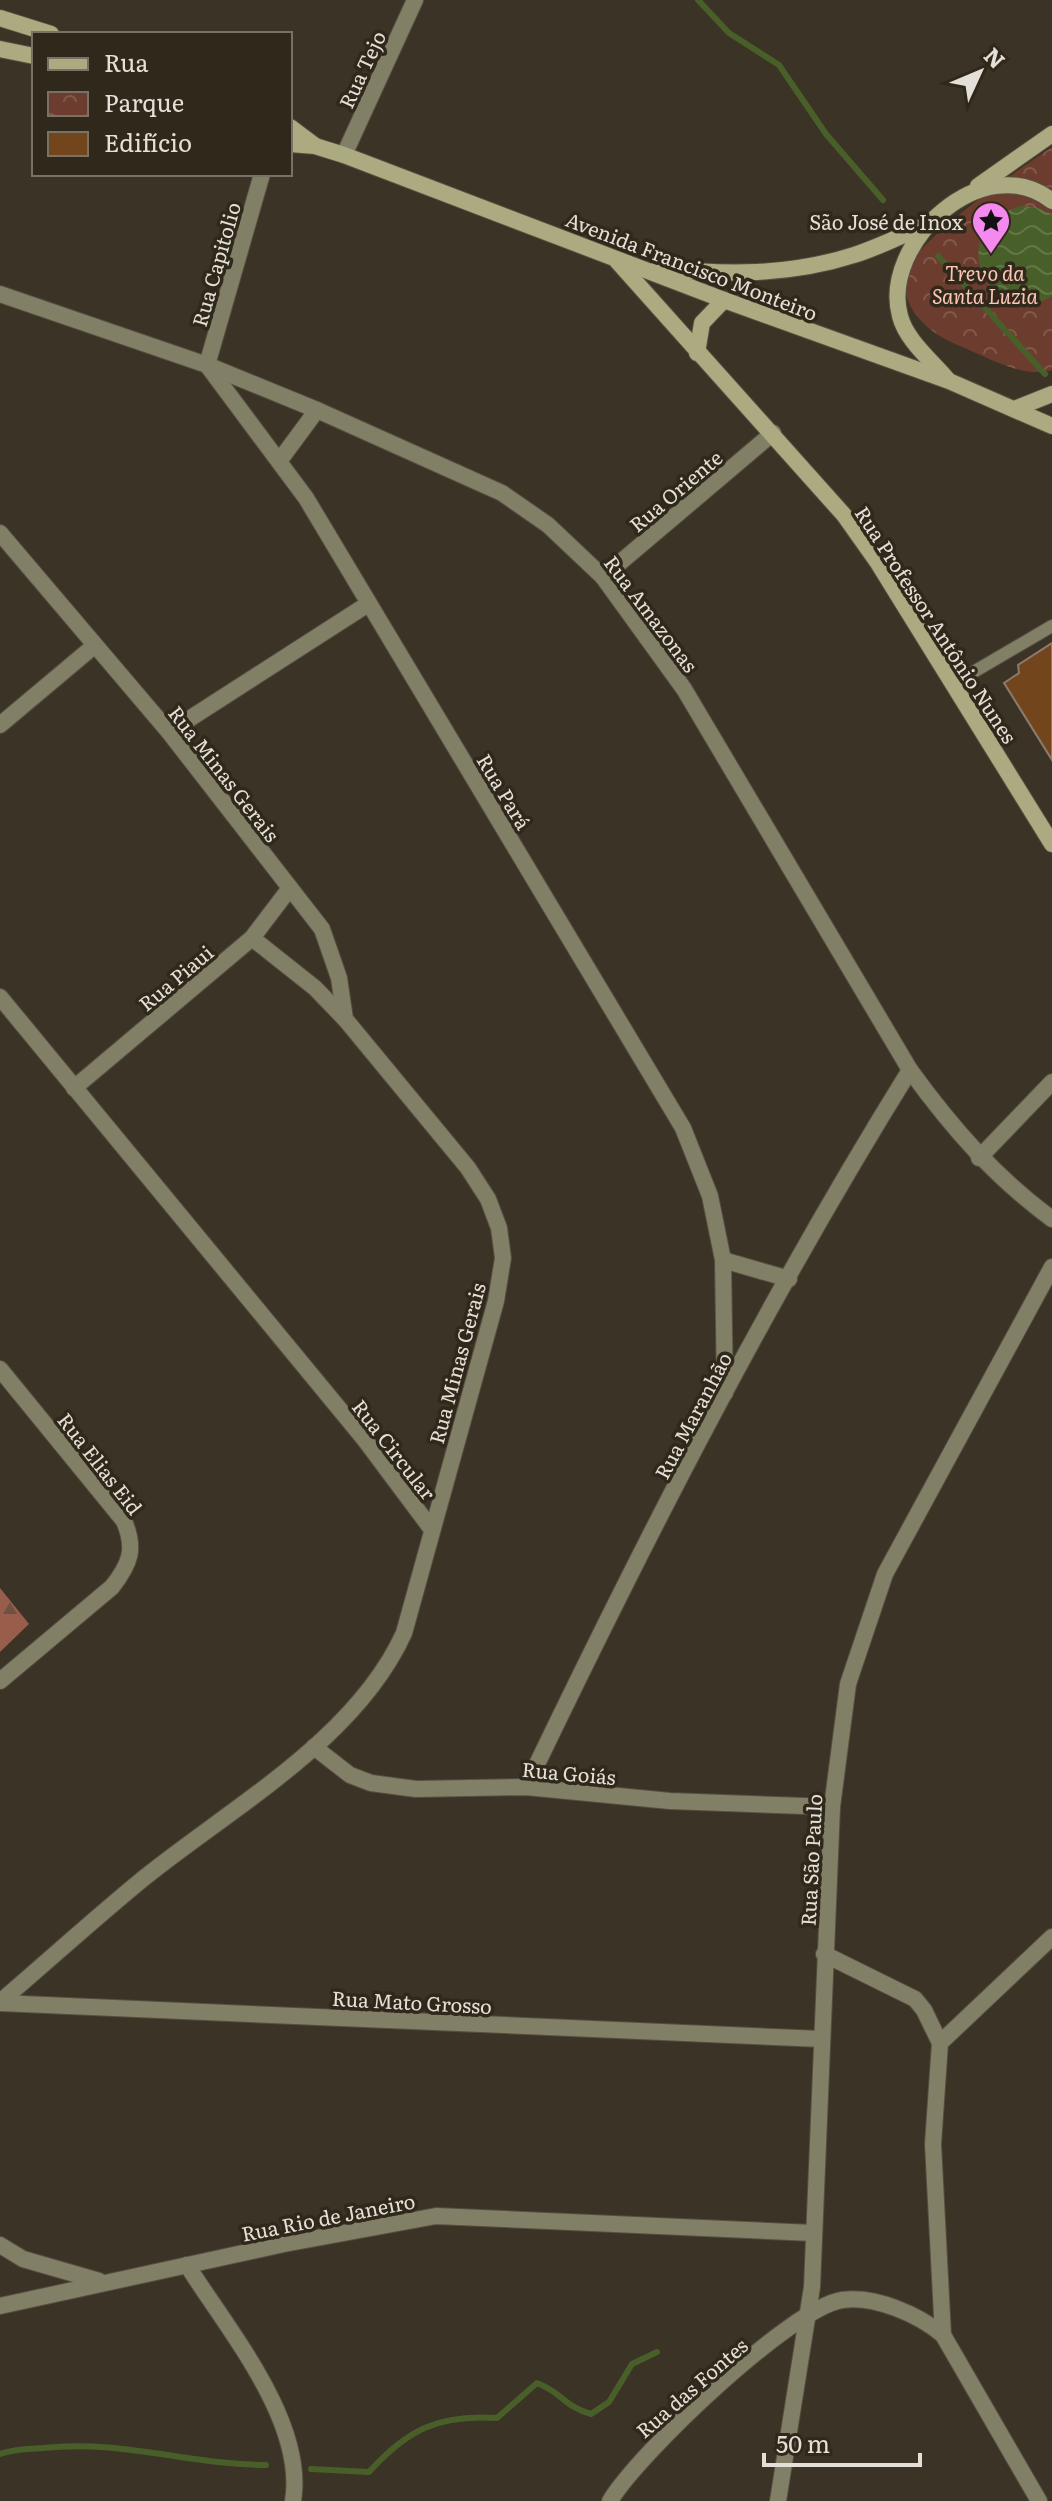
<svg xmlns="http://www.w3.org/2000/svg" width="1052" height="2501" viewBox="0 0 1052 2501" font-family="Literata,serif">
<style>
.forest{fill:url(#forest-firs)}
.park{fill:url(#park-crowns)}
.water{fill:url(#water-waves)}
.lines{fill:none;stroke-linecap:round;stroke-linejoin:round}
.stream{stroke:#495f29;stroke-width:6}
.building{fill:#73451c;stroke:#8a7b6f;stroke-width:2}
.lane-casing{stroke:#564f41;stroke-width:14}
.street-casing{stroke:#564f41;stroke-width:18}
.secondary-casing{stroke:#564f41;stroke-width:18}
.lane{stroke:#817f66;stroke-width:12}
.street{stroke:#817f66;stroke-width:16}
.secondary{stroke:#acaa80;stroke-width:16}
.labels{text-anchor:middle;dominant-baseline:central;stroke-width:7;stroke-linejoin:round;paint-order:stroke}
.street-label{font-size:20px;fill:#e5e0d7;stroke:#30291b}
.poi-label{font-size:20px;fill:#e5e0d7;stroke:#30291b;text-anchor:end}
.park-label{font-size:20px;font-style:italic;fill:#fdc5b4;stroke:#30291b}
</style>
<defs>
<pattern id="forest-firs" width="22" height="20" patternUnits="userSpaceOnUse" patternTransform="scale(2)"><rect width="22" height="20" fill="#995d4b"/><path d="M5 1l3.5 6h-7zM16 11l3.5 6h-7z" fill="#6f5046"/></pattern>
<pattern id="park-crowns" width="20" height="18" patternUnits="userSpaceOnUse" patternTransform="scale(2)"><rect width="20" height="18" fill="#6c3d2f"/><path d="M2 6a3 3 0 1 1 6 0M12 15a3 3 0 1 1 6 0" fill="none" stroke="#81594c"/></pattern>
<pattern id="water-waves" width="16" height="10" patternUnits="userSpaceOnUse" patternTransform="scale(2)"><rect width="16" height="10" fill="#495f29"/><path d="M0 5q4-4 8 0t8 0" fill="none" stroke="#637647"/></pattern>
</defs>
<rect width="100%" height="100%" fill="#3b3325"/>
<polygon class="forest" points="0,1588 29,1624 0,1652"/>
<path class="park" d="M1052,147V370C1023,379 987,357 960,346C929,334 895,306 908,269C920,237 1021,168 1052,147Z"/>
<path class="water" d="M1020,206L1035,207L1052,214V296C991,333 939,231 1020,206Z"/>
<g class="lines">
<g class="stream">
<polyline points="698,0 729,33 779,65 826,134 883,200"/>
<polyline points="938,256 1045,374"/>
<path d="M0,2454C13,2449 29,2449 43,2448C121,2439 190,2465 266,2465"/>
<path d="M311,2469L369,2472C407,2430 438,2414 497,2418L537,2383C563,2393 563,2406 591,2414L609,2402L632,2364L657,2352"/>
</g>
</g>
<polygon class="building" points="1052,643 1052,760 1004,683 1019,673 1018,665"/>
<g class="lines">
<g class="lane-casing">
<polyline id="lane" points="953,684 1052,626"/>
</g>
<g class="street-casing">
<g id="street">
<polyline points="344,155 415,0"/>
<polyline points="262,174 207,365 306,498 683,1128 710,1196 723,1260 725,1393"/>
<path d="M0,294L207,365L317,410L502,493L548,525L603,577L684,689L910,1070C952,1128 995,1177 1052,1219"/>
<polyline points="280,460 317,410"/>
<path d="M0,533L169,732L322,929L339,978L345,1019L468,1168L488,1199L499,1228L503,1258L496,1301L404,1633C356,1739 232,1807 144,1878C95,1918 48,1961 0,2002"/>
<polyline points="603,577 773,433"/>
<polyline points="0,725 94,646"/>
<polyline points="169,732 368,604"/>
<polyline points="252,938 315,988 345,1019"/>
<polyline points="0,997 365,1440 430,1527"/>
<polyline points="74,1088 252,938 290,888"/>
<polyline points="979,1158 1052,1082"/>
<polyline points="723,1260 789,1279"/>
<path d="M0,1369L124,1521C136,1549 130,1564 112,1587L0,1681"/>
<polyline points="314,1747 350,1775 371,1783 416,1789 526,1787 670,1801 832,1807"/>
<path d="M526,1787C643,1543 767,1300 910,1070"/>
<polyline points="824,1954 915,1999 924,2010 940,2043"/>
<polyline points="0,2003 821,2039"/>
<polyline points="0,2245 23,2259 99,2281"/>
<path d="M187,2265C228,2330 306,2422 293,2501"/>
<polyline points="0,2306 284,2244 436,2216 813,2233"/>
<path d="M610,2501C638,2454 791,2308 842,2300C875,2295 919,2315 943,2335"/>
<polyline points="778,2501 812,2287 832,1807 848,1684 885,1574 1052,1267"/>
<polyline points="1039,2501 943,2335 933,2144 940,2043 1052,1937"/>
</g>
</g>
<g class="secondary-casing">
<g id="secondary">
<polyline points="0,18 51,34"/>
<polyline points="0,49 34,56"/>
<polyline points="290,127 314,145"/>
<polyline points="290,144 315,146 344,155 724,300 949,381 1052,426"/>
<polyline points="978,186 1052,134"/>
<polyline points="617,261 844,515 878,563 1052,844"/>
<path d="M658,268C725,275 789,276 854,255C880,247 904,234 929,224"/>
<polyline points="697,353 702,323 724,300"/>
<path d="M947,379C931,360 906,340 900,316C880,243 984,147 1052,201"/>
<polyline points="1017,408 1052,394"/>
</g>
</g>
<use href="#lane" class="lane"/>
<use href="#street" class="street"/>
<use href="#secondary" class="secondary"/>
</g>
<defs>
<g id="sight-pin" transform="scale(2)"><path d="M0 17L-7.5 6A9.5 9.5 0 1 1 7.5 6Z" fill="#f589ef" stroke="#30291b"/><path d="M0-6L1.8-2.2L6-1.7L2.9 1.2L3.7 5.4L0 3.3L-3.7 5.4L-2.9 1.2L-6-1.7L-1.8-2.2Z" fill="#111"/></g>
</defs>
<g fill-rule="evenodd">
<use href="#sight-pin" x="991" y="221"/>
</g>
<g class="labels">
<g class="street-label">
<text transform="translate(361 69) rotate(-65)">Rua Tejo</text>
<text transform="translate(215 264) rotate(-74)">Rua Capitolio</text>
<text transform="translate(692 265) rotate(21)">Avenida Francisco Monteiro</text>
<text transform="translate(675 490) rotate(-40)">Rua Oriente</text>
<text transform="translate(652 613) rotate(53)">Rua Amazonas</text>
<text transform="translate(937 624) rotate(57)">Rua Professor Antônio Nunes</text>
<text transform="translate(225 773) rotate(52)">Rua Minas Gerais</text>
<text transform="translate(505 791) rotate(59)">Rua Pará</text>
<text transform="translate(175 977) rotate(-40)">Rua Piaui</text>
<text transform="translate(456 1363) rotate(-75)">Rua Minas Gerais</text>
<text transform="translate(692 1415) rotate(-62)">Rua Maranhão</text>
<text transform="translate(395 1449) rotate(52)">Rua Circular</text>
<text transform="translate(101 1463) rotate(52)">Rua Elias Eid</text>
<text transform="translate(569 1772) rotate(5)">Rua Goiás</text>
<text transform="translate(810 1860) rotate(-87)">Rua São Paulo</text>
<text transform="translate(412 2001) rotate(3)">Rua Mato Grosso</text>
<text transform="translate(328 2216) rotate(-11)">Rua Rio de Janeiro</text>
<text transform="translate(691 2387) rotate(-41)">Rua das Fontes</text>
</g>
<g class="poi-label">
<text x="963" y="221">São José de Inox</text>
</g>
<g class="park-label">
<text x="985" y="272">Trevo da<tspan x="985" dy="23">Santa Luzia</tspan></text>
</g>
</g>
<rect x="32" y="32" width="260" height="144" fill="#30291b" stroke="#787266" stroke-width="2"/>
<rect x="48" y="58" width="40" height="12" fill="#acaa80" stroke="#787266" stroke-width="2"/>
<text x="104" y="72" font-size="24" fill="#e5e0d7">Rua</text>
<rect x="48" y="92" width="40" height="24" fill="url(#park-crowns)" stroke="#787266" stroke-width="2"/>
<text x="104" y="112" font-size="24" fill="#e5e0d7">Parque</text>
<rect x="48" y="132" width="40" height="24" fill="#73451c" stroke="#787266" stroke-width="2"/>
<text x="104" y="152" font-size="24" fill="#e5e0d7">Edifício</text>
<g transform="translate(980 72) rotate(46)" stroke="#30291b" stroke-width="6" paint-order="stroke">
<path d="M0-6L14 30L0 20L-14 30Z" fill="#e5e0d7"/>
<text y="-12" font-size="22" font-weight="bold" text-anchor="middle" fill="#e5e0d7">N</text>
</g>
<path d="M764 2453v12h156v-12" fill="none" stroke="#e5e0d7" stroke-width="4"/>
<text x="776" y="2453" font-size="24" fill="#e5e0d7" stroke="#30291b" stroke-width="6" paint-order="stroke">50 m</text>
</svg>
